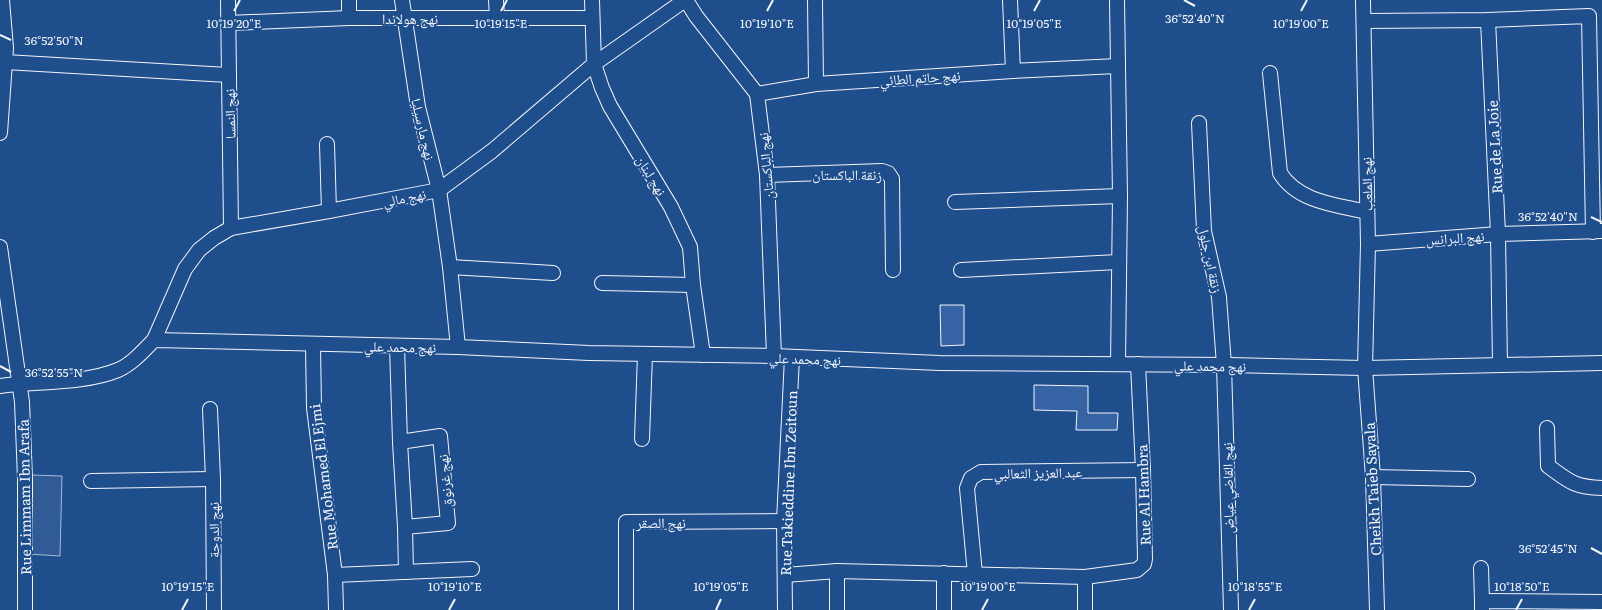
<svg xmlns="http://www.w3.org/2000/svg" width="1602" height="610" viewBox="0 0 1602 610" font-family="Literata,'Noto Naskh Arabic',serif">
<style>
.parking{fill:#305b95;stroke:#a8bbd7}
.building{fill:#3563a3;stroke:#f2f6ff}
.lines{fill:none;stroke-linecap:round;stroke-linejoin:round}
.minor-casing{stroke:#f2f6ff;stroke-width:16}
.minor{stroke:#1f4e8c;stroke-width:14}
.ticks{fill:none;stroke:#f2f6ff;stroke-width:2}
.labels{text-anchor:middle;dominant-baseline:central;stroke-width:4;stroke-linejoin:round;paint-order:stroke}
.street-label{font-size:14px;fill:#f2f6ff;stroke:#1f4e8c}
.ticks-label{font-size:12px;text-anchor:middle;fill:#f2f6ff;stroke:#1f4e8c;stroke-width:4;stroke-linejoin:round;paint-order:stroke}
</style>
<rect width="100%" height="100%" fill="#1f4e8c"/>
<polygon class="parking" points="31,475 62,476 60,556 28,554"/>
<g class="building">
<polygon points="940,305 964,305 964,345 941,346"/>
<polygon points="1034,385 1088,386 1088,413 1118,413 1117,430 1076,430 1077,411 1034,410"/>
</g>
<g class="lines">
<g class="minor-casing">
<g id="minor">
<polyline points="228,0 231,228"/>
<polyline points="349,0 349,18"/>
<polyline points="402,0 418,107 439,190 450,267 458,347"/>
<polyline points="496,0 497,18"/>
<polyline points="592,0 594,64 602,88 610,106 671,207 690,247 693,285 703,355"/>
<polyline points="686,0 696,16 757,94 767,175 774,356"/>
<polyline points="815,0 816,84"/>
<polyline points="1117,0 1120,196 1118,364"/>
<polyline points="1363,0 1368,244 1365,368 1373,477 1377,610"/>
<polyline points="1488,20 1498,234 1500,365"/>
<polyline points="1364,21 1488,20 1589,16 1593,232"/>
<polyline points="229,23 349,18 592,18"/>
<polyline points="5,62 228,75"/>
<polyline points="1013,71 1118,66"/>
<path d="M1270,73L1280,173C1298,202 1336,205 1367,212"/>
<polyline points="757,94 816,84 1013,71 1010,0"/>
<polyline points="1199,123 1204,231 1219,297 1224,365 1231,610"/>
<polyline points="0,133 6,48 2,0"/>
<polyline points="327,144 329,211"/>
<polyline points="767,175 882,171 888,173 892,179 893,270"/>
<polyline points="955,202 1120,196"/>
<polyline points="1368,244 1498,234 1602,231"/>
<polyline points="0,247 22,402 25,479 25,610"/>
<polyline points="450,267 553,273"/>
<polyline points="961,270 1118,262"/>
<polyline points="602,283 693,285"/>
<polyline points="154,340 185,269 199,250 214,238 231,228 329,211 439,190 492,151 594,64 685,0"/>
<polyline points="313,345 314,408 335,575 336,610"/>
<polyline points="397,346 400,442 405,527 406,572"/>
<path d="M0,386C37,381 84,384 118,370C132,364 143,351 154,340L458,347L589,353L774,356L940,363L1230,365L1365,368L1602,363"/>
<polyline points="210,409 213,479 214,610"/>
<path d="M1547,428L1548,466C1570,482 1574,487 1602,488"/>
<polyline points="642,439 645,354"/>
<polyline points="400,442 440,436 448,523 405,527"/>
<polyline points="1373,477 1468,479"/>
<polyline points="91,481 213,479"/>
<polyline points="1481,568 1482,601"/>
<polyline points="837,571 837,610"/>
<polyline points="944,573 944,610"/>
<polyline points="975,574 967,488 971,478 981,472 1143,470"/>
<polyline points="335,575 472,569"/>
<polyline points="785,575 837,571 1085,577 1137,570 1144,564 1145,559 1143,470 1138,364"/>
<polyline points="1085,577 1085,610"/>
<polyline points="626,610 626,522 784,521"/>
<polyline points="785,610 784,521 792,357"/>
<polyline points="1482,610 1482,601 1602,602"/>
</g>
</g>
<use href="#minor" class="minor"/>
</g>
<path class="ticks" d="M1184,0L1195,6M234,11L240,0M501,11L507,0M767,11L773,0M1034,11L1040,0M1301,11L1307,0M0,35L11,40M1591,217L1602,222M0,366L11,372M1591,548L1602,554M182,610L188,599M449,610L455,599M716,610L721,599M982,610L988,599M1249,610L1255,599M1516,610L1522,599"/>
<g class="labels">
<g class="street-label">
<text x="410" y="18">نهج هولاندا</text>
<text transform="translate(920 77) rotate(-4)">نهج حاتم الطائي</text>
<text transform="translate(229 114) rotate(-91)">نهج النمسا</text>
<text transform="translate(424 129) rotate(77)">نهج مارسيليا</text>
<text transform="translate(1494 147) rotate(-93)">Rue de La Joie</text>
<text transform="translate(765 166) rotate(-95)">نهج الباكستان</text>
<text x="847" y="174">زنقة الباكستان</text>
<text transform="translate(652 175) rotate(59)">نهج لبنان</text>
<text transform="translate(1366 184) rotate(-91)">نهج الملعب</text>
<text transform="translate(404 197) rotate(-11)">نهج مالي</text>
<text transform="translate(1455 237) rotate(-4)">نهج البرانس</text>
<text transform="translate(1211 259) rotate(78)">زنقة ابن جلول</text>
<text transform="translate(400 346) rotate(1)">نهج محمد علي</text>
<text transform="translate(805 358) rotate(2)">نهج محمد علي</text>
<text transform="translate(1210 365) rotate(1)">نهج محمد علي</text>
<text transform="translate(1038 472) rotate(-1)">عبد العزيز الثعالبي</text>
<text transform="translate(323 477) rotate(-97)">Rue Mohamed El Ejmi</text>
<text transform="translate(444 481) rotate(-95)">نهج غرنوق</text>
<text transform="translate(788 483) rotate(-88)">Rue Takieddine Ibn Zeitoun</text>
<text transform="translate(1227 488) rotate(-91)">نهج القاضي عياض</text>
<text transform="translate(1372 489) rotate(-93)">Cheikh Taieb Sayala</text>
<text transform="translate(1143 495) rotate(-92)">Rue Al Hambra</text>
<text transform="translate(24 497) rotate(-91)">Rue Limmam Ibn Arafa</text>
<text x="661" y="522">نهج الصقر</text>
<text transform="translate(213 530) rotate(-90)">نهج الدوحة</text>
</g>
</g>
<g class="ticks-label">
<text x="1195" y="23">36°52'40"N</text>
<text x="234" y="28">10°19'20"E</text>
<text x="501" y="28">10°19'15"E</text>
<text x="1034" y="28">10°19'05"E</text>
<text x="1301" y="28">10°19'00"E</text>
<text x="767" y="28">10°19'10"E</text>
<text x="54" y="45">36°52'50"N</text>
<text x="1548" y="221">36°52'40"N</text>
<text x="54" y="377">36°52'55"N</text>
<text x="1548" y="553">36°52'45"N</text>
<text x="188" y="591">10°19'15"E</text>
<text x="455" y="591">10°19'10"E</text>
<text x="721" y="591">10°19'05"E</text>
<text x="988" y="591">10°19'00"E</text>
<text x="1255" y="591">10°18'55"E</text>
<text x="1522" y="591">10°18'50"E</text>
</g>
</svg>
